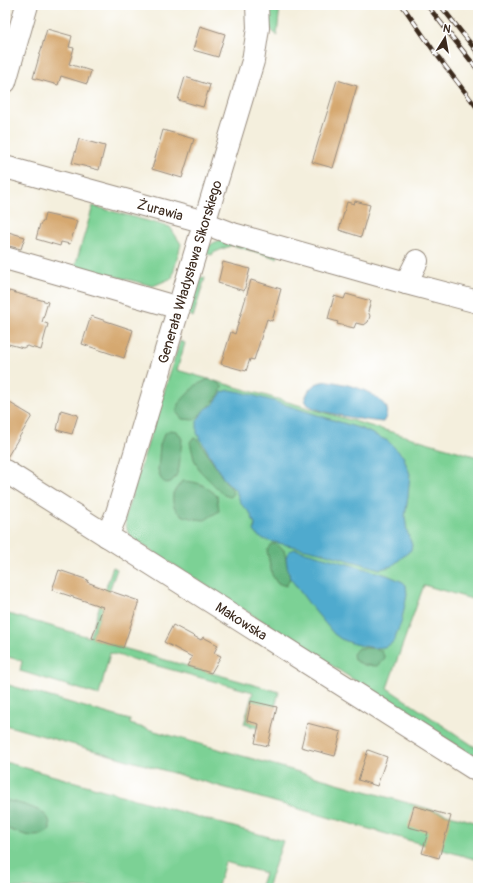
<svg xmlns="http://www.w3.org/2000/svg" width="483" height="893" viewBox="0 0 483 893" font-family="Pangolin,sans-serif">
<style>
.green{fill:#7bd195;stroke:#5b7e5a}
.forest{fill:#64b37e;stroke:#506e4e}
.water{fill:#50aace;stroke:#466a76}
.building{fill:#d5a86f}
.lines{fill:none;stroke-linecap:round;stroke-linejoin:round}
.minor-casing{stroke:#988c7e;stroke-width:24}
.minor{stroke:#fff;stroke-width:22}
.rail-casing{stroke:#3b2a1e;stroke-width:4.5}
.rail{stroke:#fff;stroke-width:3;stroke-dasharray:9;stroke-linecap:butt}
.labels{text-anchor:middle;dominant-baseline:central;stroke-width:3;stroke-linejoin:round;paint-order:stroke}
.street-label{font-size:14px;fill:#3b2a1e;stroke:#fff}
</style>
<rect width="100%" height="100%" fill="#fff"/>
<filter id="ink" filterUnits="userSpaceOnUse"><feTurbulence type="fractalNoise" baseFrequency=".025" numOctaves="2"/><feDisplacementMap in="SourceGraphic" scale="8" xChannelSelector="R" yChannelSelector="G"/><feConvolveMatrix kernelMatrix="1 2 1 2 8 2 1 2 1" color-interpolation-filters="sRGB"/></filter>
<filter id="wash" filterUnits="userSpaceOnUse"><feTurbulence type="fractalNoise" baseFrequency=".012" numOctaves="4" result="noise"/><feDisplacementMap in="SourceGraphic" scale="16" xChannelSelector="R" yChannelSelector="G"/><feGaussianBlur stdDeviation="0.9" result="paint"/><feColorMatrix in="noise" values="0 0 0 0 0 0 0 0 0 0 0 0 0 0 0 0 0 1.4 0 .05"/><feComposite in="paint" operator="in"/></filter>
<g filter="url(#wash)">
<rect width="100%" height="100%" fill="#f4efdd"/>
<g class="green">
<polygon points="265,5 280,5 277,36 267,25"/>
<polygon points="93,206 170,227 181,244 172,278 153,286 75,266"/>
<path d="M222,240L278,254L277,258L232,245L213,253L212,255L203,253C209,245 213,242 222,240Z"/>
<polygon points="201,277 205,278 193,317 186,312 195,280"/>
<polygon points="180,341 185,343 177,370 478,457 478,589 475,600 424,585 387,688 478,749 478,759 130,537 126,526 125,517"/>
<polygon points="113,567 117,569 92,638 123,648 279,692 275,707 251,701 247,721 259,724 258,728 244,724 253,692 110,653 99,695 20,671 22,661 5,656 5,613 89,637"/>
<polygon points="5,684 130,720 130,724 478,823 478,860 5,725"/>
<polygon points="5,762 283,841 267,888 260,888 265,873 225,862 218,886 226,888 5,888"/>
</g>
<g class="forest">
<path d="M209,379L217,382L222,386C222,396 202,413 194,420L182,419L177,413L178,404L196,385Z"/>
<polygon points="170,430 177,431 182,439 179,468 176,476 171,482 165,483 161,479 158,470 160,445 164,434"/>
<polygon points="193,438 198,439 223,478 232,489 233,495 230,497 224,495 200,471 194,459 190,442"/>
<path d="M182,481C199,482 204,484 217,496L219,511L205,520C194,519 178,518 174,506C172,502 173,496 173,493Z"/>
<polygon points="271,544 276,544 284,550 290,578 286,586 277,583 272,575 267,551"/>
<polygon points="358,648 374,648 381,650 385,658 377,666 364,665 354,660 353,654"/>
<path d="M5,800C17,803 44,808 49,820C50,823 50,827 50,830C35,842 21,833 5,828Z"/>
</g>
<g class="water">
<path d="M328,381C351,385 372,389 387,408L386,417L383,422C368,421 319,413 308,405C308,405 305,401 305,400C308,387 315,382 328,381Z"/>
<polygon points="230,390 241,392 273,401 362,429 388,441 403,456 410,474 408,497 405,517 407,531 412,545 411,550 392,566 380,569 319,552 269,541 259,537 254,531 255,524 250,513 241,504 236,491 223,478 197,433 197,421 204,410 214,404 222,392"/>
<polygon points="295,549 387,575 403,582 406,585 407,595 401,623 393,642 389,645 384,647 374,648 354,644 341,639 334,634 310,605 290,578 287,566 286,557 289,551"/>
</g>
<g id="blocks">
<g class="building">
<polygon points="200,26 225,34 218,57 193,50"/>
<polygon points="47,29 72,36 69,47 74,48 69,64 91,71 87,84 61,76 58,85 33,78"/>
<polygon points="185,77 210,85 203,107 178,100"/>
<polygon points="337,80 357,86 333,168 312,162"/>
<polygon points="163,130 194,139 182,178 152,169"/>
<polygon points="79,139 105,146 99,170 72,163"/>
<polygon points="355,201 370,205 361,237 339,230 347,202 354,204"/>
<polygon points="45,214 77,221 70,244 61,242 60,246 36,239 40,224 43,222"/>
<polygon points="5,231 25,237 21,249 5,245"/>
<polygon points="223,262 250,269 244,291 218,283"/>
<polygon points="251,280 281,289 272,321 267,319 254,360 250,359 246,371 221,364 231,332 235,334"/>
<polygon points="9,291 48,302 42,322 48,324 41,350 27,346 23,348 5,343 5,305"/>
<polygon points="346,294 371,301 368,311 370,316 368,322 364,325 356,323 354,328 337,324 338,322 328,319 334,296 344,299"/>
<polygon points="91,316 133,330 124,358 82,344"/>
<polygon points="5,400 32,416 6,459 5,459"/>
<polygon points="61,410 78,415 72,434 57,430"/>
<polygon points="59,570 88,580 87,582 110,591 139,601 123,648 92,638 103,607 52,590"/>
<polygon points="173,625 201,640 203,637 218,645 214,653 221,656 211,673 187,666 192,657 164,642"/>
<polygon points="251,701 277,707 268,746 255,743 259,724 247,721"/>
<polygon points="307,723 341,732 335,756 301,747"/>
<polygon points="368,750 387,757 377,786 358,780"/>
<polygon points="414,806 451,816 439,858 422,853 428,832 408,827"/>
</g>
</g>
</g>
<g filter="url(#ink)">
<use href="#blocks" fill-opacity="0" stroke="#988c7e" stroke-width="1"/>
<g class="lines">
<g class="minor-casing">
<g id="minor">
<polyline points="5,82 27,5"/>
<path id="s1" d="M5,167L194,219L233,234L406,283L478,302"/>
<polyline points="5,258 179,308"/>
<polyline points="406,283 417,261"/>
<path id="s2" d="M5,471L478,771"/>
<path id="s3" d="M107,536L117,513L253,61L258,28L257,5"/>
</g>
</g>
<use href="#minor" class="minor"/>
<g class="rail-casing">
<g id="rail">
<polyline points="402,5 436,54 478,109"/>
<polyline points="427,5 478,70"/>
<polyline points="440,5 478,53"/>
</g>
</g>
<use href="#rail" class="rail"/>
</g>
</g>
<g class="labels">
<g class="street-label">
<text stroke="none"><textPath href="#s1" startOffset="161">Żurawia</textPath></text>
<text stroke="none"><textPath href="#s3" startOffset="277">Generała Władysława Sikorskiego</textPath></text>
<text stroke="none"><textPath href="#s2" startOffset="280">Makowska</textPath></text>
</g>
</g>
<rect width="483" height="893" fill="none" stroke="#fff" stroke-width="20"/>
<g transform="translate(445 38) rotate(11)" stroke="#ffffff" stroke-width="3" paint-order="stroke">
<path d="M0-3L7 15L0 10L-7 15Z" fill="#3b2a1e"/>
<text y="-6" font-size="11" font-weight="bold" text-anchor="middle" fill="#3b2a1e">N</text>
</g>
</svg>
